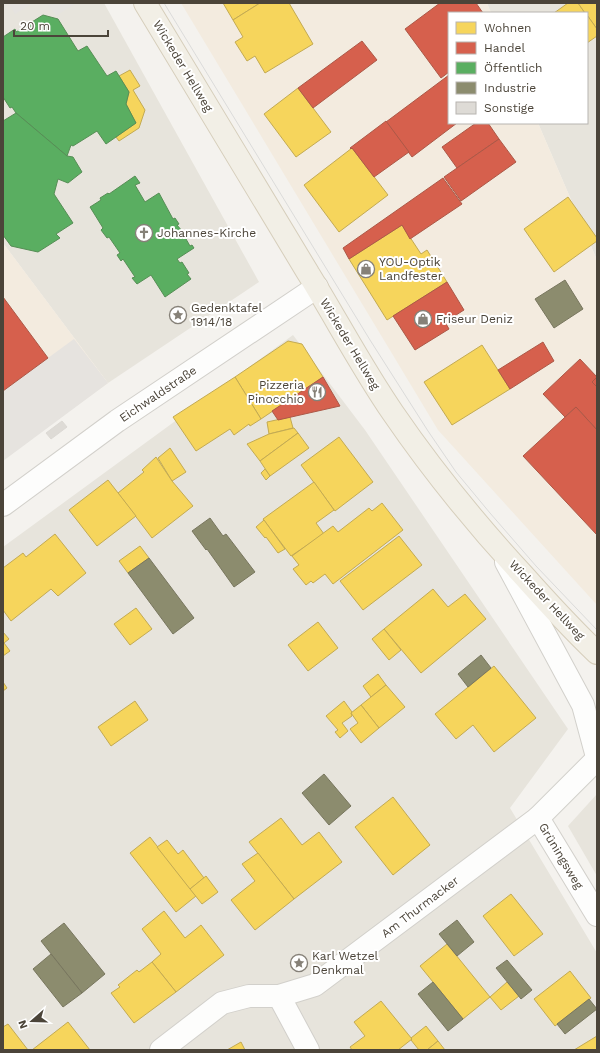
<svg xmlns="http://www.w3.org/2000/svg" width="600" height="1053" viewBox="0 0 600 1053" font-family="'Work Sans',sans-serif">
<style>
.residential{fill:#e7e4dc}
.commercial{fill:#f3ebdf}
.parking{fill:#e6e3df}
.homes{fill:#f6d55c;stroke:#c3aa52}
.shops{fill:#d6604d;stroke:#ac5847}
.public{fill:#5aae61;stroke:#568e55}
.industry{fill:#8c8c6e;stroke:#78765e}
.building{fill:#dedbd6;stroke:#dcd9d4}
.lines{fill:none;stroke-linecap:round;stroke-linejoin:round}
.minor-casing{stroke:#d2d0cb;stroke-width:24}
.major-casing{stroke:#d6cebb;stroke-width:24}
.minor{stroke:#fdfdfc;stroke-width:22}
.major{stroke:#f2efe6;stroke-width:22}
.tram{stroke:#dbdbda;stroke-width:1}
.labels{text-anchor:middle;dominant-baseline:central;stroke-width:4;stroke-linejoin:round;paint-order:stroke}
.street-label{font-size:12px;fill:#4b4439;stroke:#fff}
.poi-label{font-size:12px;fill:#4b4439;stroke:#fff;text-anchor:start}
</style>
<rect width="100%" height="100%" fill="#f4f2ee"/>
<g class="residential">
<polygon points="3,3 104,3 259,282 108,383 3,243"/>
<polygon points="487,3 597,3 597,260 538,123 587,123 587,13 491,13"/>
<polygon points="293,335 365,430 568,729 510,808 597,953 597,1050 3,1050 3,547"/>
<polygon points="597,794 597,876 568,826"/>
</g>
<g class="commercial">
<polygon points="181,3 487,3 491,13 449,13 449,123 538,123 597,260 597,605 438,430"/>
<polygon points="3,243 108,383 3,459"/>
</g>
<g class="parking">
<polygon points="8,3 33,3 15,14"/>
<polygon points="47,3 76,3 56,16"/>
<polygon points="74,339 108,383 3,461 3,391"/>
</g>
<g class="homes">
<polygon points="223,3 260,3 233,20"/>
<polygon points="260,3 289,3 313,44 265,73 255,56 247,61 235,42 243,37 233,20"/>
<polygon points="568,3 578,3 585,13 554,13"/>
<polygon points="578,3 597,3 597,29 587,15 587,13 585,13"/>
<polygon points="587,15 597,29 597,36 587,43"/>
<polygon points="130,70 140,86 133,90 145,110 139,128 119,141 116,137 136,123 126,104 129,92 119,76"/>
<polygon points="298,88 331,132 296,157 264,114"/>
<polygon points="352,148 388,195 339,232 304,185"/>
<polygon points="568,197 597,238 597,241 554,272 524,229"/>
<polygon points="402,225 421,254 427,250 447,282 387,320 349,259"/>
<polygon points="288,341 302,344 323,377 261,419 235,377"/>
<polygon points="482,345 510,389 452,425 424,382"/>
<polygon points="235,377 261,419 250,426 249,424 234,435 230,429 196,451 173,417"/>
<polygon points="290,417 293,428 269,434 267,422"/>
<polygon points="294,428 298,433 260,461 247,444 269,434"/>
<polygon points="298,433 309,448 270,476 260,461"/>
<polygon points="339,437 373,482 335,511 301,465"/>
<polygon points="170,448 186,472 172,481 158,458"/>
<polygon points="156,457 172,481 193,506 152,538 118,493 144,472 142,470"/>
<polygon points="265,469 270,476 266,480 261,473"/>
<polygon points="108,480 136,516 97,546 69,510"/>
<polygon points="314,482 334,510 316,523 324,534 291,556 263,519"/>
<polygon points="382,503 403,530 333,584 325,574 313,583 311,581 306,585 293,569 299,565 292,556 333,526 338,532 369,508 372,511"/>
<polygon points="264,520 285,549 278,553 266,537 265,538 256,527"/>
<polygon points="55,534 86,573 58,596 51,589 11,621 3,610 3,568 23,553 26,557"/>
<polygon points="399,536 422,565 363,610 340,581"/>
<polygon points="140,546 149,558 128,573 119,561"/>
<polygon points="433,589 448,607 465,594 486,619 421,673 384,629"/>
<polygon points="136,608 152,629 130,645 114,624"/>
<polygon points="318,622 338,648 308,671 288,645"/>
<polygon points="384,629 401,650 389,660 372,639"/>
<polygon points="3,632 9,639 4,643 10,651 3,656"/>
<polygon points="494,666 536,718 494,752 473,725 456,739 435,714"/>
<polygon points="378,674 386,685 371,697 363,686"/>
<polygon points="3,682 7,688 3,691"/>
<polygon points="386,685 405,707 379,728 361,705"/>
<polygon points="135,701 148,720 111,746 98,727"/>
<polygon points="344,701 352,712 351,713 352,716 342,723 348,731 340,738 335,732 338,730 326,716"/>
<polygon points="361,705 379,728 361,743 350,729 358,723 351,713"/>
<polygon points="393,797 430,845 393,875 355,827"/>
<polygon points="281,818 302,845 319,832 342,862 294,899 249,842"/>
<polygon points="150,837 196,896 176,912 130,853"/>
<polygon points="167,840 178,854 183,850 204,878 190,889 157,847"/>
<polygon points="258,853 294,899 255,930 231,900 255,881 242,864"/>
<polygon points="206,876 218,892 202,904 190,889"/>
<polygon points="511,894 543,934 514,956 483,916"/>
<polygon points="164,911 185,938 201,925 224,955 176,992 152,962 161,954 142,929"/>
<polygon points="447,944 490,997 463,1019 420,966"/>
<polygon points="152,962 176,992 134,1023 111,993 120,987 118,985 137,970 139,972"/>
<polygon points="570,971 591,998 555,1026 534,999"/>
<polygon points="507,982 519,996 501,1010 490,997"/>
<polygon points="381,1001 412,1039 398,1050 352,1050 350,1047 365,1036 354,1022"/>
<polygon points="68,1022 90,1050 32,1050"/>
<polygon points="8,1024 28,1050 3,1050 3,1027"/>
<polygon points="426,1026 438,1041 427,1050 419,1050 411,1040 412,1039 411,1038"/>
<polygon points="597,1036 597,1050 574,1050"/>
<polygon points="438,1041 445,1050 427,1050"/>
<polygon points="241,1042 245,1050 227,1050"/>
</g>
<g class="shops">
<polygon points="440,3 476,3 483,13 449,13 449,72 441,78 405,29"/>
<polygon points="362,41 377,60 313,108 298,88"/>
<polygon points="449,75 449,123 457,123 412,157 386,122"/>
<polygon points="386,121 409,152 374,177 352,148 351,149 350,148"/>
<polygon points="476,123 488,123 499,139 457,168 442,147"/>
<polygon points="499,139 516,162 461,201 444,177"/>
<polygon points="443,178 462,204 410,239 402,225 349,259 343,248"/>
<polygon points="447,282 464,310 445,322 449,329 415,350 393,316"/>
<polygon points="3,297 48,358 3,391"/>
<polygon points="543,342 554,361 510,389 498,370"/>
<polygon points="580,359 597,377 592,382 597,387 597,430 576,407 565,417 543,394"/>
<polygon points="323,377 340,406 278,420 272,411"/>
<polygon points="597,377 597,387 592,382"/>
<polygon points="576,407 597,430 597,535 523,456"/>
</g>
<g class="public">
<polygon points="43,15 58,19 78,51 87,46 107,76 116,71 129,92 126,104 136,123 106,144 97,131 73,146 71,145 67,156 16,113 12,107 10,108 3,97 3,37 15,29 16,32"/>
<polygon points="16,113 67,156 73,157 82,172 68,183 58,179 54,194 73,223 56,234 60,238 38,252 11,246 3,235 3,121"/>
<polygon points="135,176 140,183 135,185 145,202 159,193 173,219 175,218 179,224 177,225 188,238 186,239 190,246 192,245 194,248 177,259 180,263 182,262 189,273 187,274 191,279 165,297 151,275 137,284 132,278 135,277 123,259 121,261 117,255 120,253 109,237 107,238 101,230 103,228 90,207 101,200 100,198 108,193 109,194"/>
</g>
<g class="industry">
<polygon points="565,280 583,309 554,328 535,299"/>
<polygon points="210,518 223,536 226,534 255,572 234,587 207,549 206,550 192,531"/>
<polygon points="149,558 194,618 173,634 128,573"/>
<polygon points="481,655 491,668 468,687 458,674"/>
<polygon points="324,774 351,806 329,825 302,793"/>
<polygon points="457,920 474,942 457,956 439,934"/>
<polygon points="64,923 105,974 82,993 41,941"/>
<polygon points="51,954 82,993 63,1007 33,969"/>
<polygon points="507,960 532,990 521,999 496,968"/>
<polygon points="433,982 463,1019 448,1031 418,994"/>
<polygon points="589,999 597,1009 565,1034 557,1024"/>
</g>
<polygon class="building" points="62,421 67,427 51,439 46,433"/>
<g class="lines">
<g class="minor-casing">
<g id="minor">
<polyline points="3,505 117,421 317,287"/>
<polyline points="506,562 583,705 597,757"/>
<polyline points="538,818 597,915"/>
<polyline points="279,996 308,1050"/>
<polyline points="161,1050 222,1003 249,996 279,996 315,985 538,818 597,759"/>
</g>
</g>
<g class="major-casing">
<path id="major" d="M145,3C200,93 254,183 308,273C337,320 362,368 393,413C432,470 476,524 523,575C547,602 571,628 597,653"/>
</g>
<use href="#minor" class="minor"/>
<use href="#major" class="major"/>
<polyline class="tram" points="164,3 370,340 428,431 456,472 490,513 536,566 597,630"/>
</g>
<defs>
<g id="church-ring" transform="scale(0.9)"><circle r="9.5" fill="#fff" stroke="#868178" stroke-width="1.5"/><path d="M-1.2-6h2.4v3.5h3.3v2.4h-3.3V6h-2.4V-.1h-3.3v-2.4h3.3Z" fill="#868178"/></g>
<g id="shop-ring" transform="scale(0.9)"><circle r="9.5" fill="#fff" stroke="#868178" stroke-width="1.5"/><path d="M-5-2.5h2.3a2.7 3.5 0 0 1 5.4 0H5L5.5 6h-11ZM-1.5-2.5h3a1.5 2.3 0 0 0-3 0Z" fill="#868178"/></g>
<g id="sight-ring" transform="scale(0.9)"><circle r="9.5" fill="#fff" stroke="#868178" stroke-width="1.5"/><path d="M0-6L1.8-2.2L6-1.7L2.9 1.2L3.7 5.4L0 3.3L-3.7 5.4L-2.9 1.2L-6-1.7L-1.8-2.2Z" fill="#868178"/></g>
<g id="restaurant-ring" transform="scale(0.9)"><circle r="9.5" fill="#fff" stroke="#868178" stroke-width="1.5"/><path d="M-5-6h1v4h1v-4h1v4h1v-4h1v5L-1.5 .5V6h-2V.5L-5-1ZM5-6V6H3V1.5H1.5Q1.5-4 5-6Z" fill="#868178"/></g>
</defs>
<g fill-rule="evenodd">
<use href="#church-ring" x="144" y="233"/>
<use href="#shop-ring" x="366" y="269"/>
<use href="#sight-ring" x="178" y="315"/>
<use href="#shop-ring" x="423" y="319"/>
<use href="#restaurant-ring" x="317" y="392"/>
<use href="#sight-ring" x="299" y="963"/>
</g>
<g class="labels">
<g class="street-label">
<text transform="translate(183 66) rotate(59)">Wickeder Hellweg</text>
<text transform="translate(350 344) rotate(59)">Wickeder Hellweg</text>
<text transform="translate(158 394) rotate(-34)">Eichwaldstraße</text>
<text transform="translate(547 600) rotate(47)">Wickeder Hellweg</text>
<text transform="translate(561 856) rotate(59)">Grüningsweg</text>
<text transform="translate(420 907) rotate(-37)">Am Thurmacker</text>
</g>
<g class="poi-label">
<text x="157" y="233">Johannes-Kirche</text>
<text x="379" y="262">YOU-Optik<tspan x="379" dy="14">Landfester</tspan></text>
<text x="191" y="308">Gedenktafel<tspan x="191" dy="14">1914/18</tspan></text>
<text x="436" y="319">Friseur Deniz</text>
<text x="304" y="385" text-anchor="end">Pizzeria<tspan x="304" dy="14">Pinocchio</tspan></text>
<text x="312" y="956">Karl Wetzel<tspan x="312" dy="14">Denkmal</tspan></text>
</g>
</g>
<rect width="600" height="1053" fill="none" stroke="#4b4439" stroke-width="8"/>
<rect x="448" y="12" width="140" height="112" fill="#ffffff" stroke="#b7b4b0"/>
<rect x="456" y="22" width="20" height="12" fill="#f6d55c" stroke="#b7b4b0"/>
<text x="484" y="32" font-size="12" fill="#4b4439">Wohnen</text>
<rect x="456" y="42" width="20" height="12" fill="#d6604d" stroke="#b7b4b0"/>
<text x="484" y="52" font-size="12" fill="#4b4439">Handel</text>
<rect x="456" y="62" width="20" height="12" fill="#5aae61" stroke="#b7b4b0"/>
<text x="484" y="72" font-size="12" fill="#4b4439">Öffentlich</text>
<rect x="456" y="82" width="20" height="12" fill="#8c8c6e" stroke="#b7b4b0"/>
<text x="484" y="92" font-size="12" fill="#4b4439">Industrie</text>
<rect x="456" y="102" width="20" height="12" fill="#dedbd6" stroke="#b7b4b0"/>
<text x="484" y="112" font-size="12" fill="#4b4439">Sonstige</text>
<g transform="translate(32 1021) rotate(250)" stroke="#ffffff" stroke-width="3" paint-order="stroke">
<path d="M0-3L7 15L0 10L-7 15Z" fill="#4b4439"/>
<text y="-6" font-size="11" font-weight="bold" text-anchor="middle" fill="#4b4439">N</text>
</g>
<path d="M14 30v6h94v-6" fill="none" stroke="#4b4439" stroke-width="2"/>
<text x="20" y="30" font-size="12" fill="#4b4439" stroke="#ffffff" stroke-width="3" paint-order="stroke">20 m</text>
</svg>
